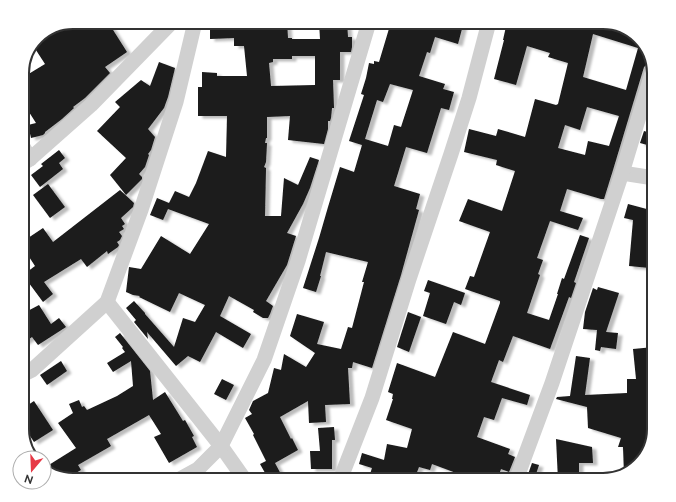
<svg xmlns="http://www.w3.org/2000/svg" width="676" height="502" viewBox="0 0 676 502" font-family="Raleway,sans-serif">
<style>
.building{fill:#1a1a1a;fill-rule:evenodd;filter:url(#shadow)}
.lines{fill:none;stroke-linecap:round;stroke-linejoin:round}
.minor{stroke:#d0d0d0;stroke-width:15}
.rim{fill:none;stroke:#333;stroke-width:2}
</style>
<defs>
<filter id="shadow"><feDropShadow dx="4.5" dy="2.5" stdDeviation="1" flood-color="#0004"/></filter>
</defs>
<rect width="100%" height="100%" fill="#fff"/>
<g class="building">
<polygon points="73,22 108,22 127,52 105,67 110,73 85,98 73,107 74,108 62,119 45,132 45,133 43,135 31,138 28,125 36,123 22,101 22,78 45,64 34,47 39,44 37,41 39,35"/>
<path d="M226,22H287L288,38H292V39H320L319,22H347L348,37H352V47L351,52H340V80H333L334,108H332L331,118L330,121H328V129L324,144L288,140L290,116L267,117V138H266L265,143H267L266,162L264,167L266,168L265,216H281L284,178L298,185L310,157L319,160L310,188L303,204L287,233L296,236L287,265L266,301L273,306L270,314L268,318H263L253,312L254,310L229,296L220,316L251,334L243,348L216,332L200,362L188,356L176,366L147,332L148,339L134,322L136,320L126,308L134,301L145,313V314L174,347L183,318L195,322L205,305L179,293L170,312L139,297L140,296L133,295L126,292L129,267L141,269L161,236L190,254L209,224L168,209L163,220L150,215L157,198L169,203L175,191L189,197L196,183L208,151L226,157L227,116H198V87H202V72L217,73V76H247L244,46H234V38L210,39V23L226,24ZM292,56H315V85L271,86L269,63L273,62V59H292Z"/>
<path d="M391,22H451L463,25L458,44L435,37L430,53L427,52L419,76L445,84L443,89L454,92L449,110L441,108L427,153L406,147L394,186L420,194L416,209L419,210L401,275L372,368L353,362L352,368H348L350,404L325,405L326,422L309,423L308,401L280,417L291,439L292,438L298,450L275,463L284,480H269L260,464L266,461L253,435L254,434L245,418L252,414L249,410L253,401L268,393L274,368L281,370L284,354L306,367L315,353L290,336L297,314L324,322L317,344L341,349L348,327L352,328L364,282H362L368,262L326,252L320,276H321L316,292L303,288L319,238L328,207L340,167L354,172L362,145L349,141L364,95L361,94L366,78L369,63L374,64V61L379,62ZM390,84L413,90L401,127L394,125L388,146L365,139L377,100L383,102Z"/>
<path d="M507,22H603L607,23V25L635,34L649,50L645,60H646L645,62H649L644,67L613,170L604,199H601L567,189L560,211L583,218L578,230L550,221L537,258L543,260L538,274L540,275L527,313L549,320L558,294H557L562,278L564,279L580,235L589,238L574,282L576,283L571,298L569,297L550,349L513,336L503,362L499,360L491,382L530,395L527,405L502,398L494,420L484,417L477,437L510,449L508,454L515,457L509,472L501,469L497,480H475L432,464L430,470L419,467L414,480H368L372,468L359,464L362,453L384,460L387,444L407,448L412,429L386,420L393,399H392L393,394L388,392L397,363L435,377L453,332L485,344L500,303V301L465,289L470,276L474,277L490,232L459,221L468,199L502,211L515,171L496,165L497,160L464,152L469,129L496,136L498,129L525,137L535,99L556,105L558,104L568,63L548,57L550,53L527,46L516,85L494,79L504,40H503ZM593,34L638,48L626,90L583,77ZM587,107L619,116L609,146L588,141L585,155L558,148L565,125L580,130Z"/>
<polygon points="159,62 175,68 168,97 164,108 148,129 155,137 151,150 148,154 149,155 145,167 139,174 142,177 142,179 126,195 110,175 126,158 97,131 120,107 115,102 141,80 150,86"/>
<polygon points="644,131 654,134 654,137 651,146 640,143"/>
<polygon points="59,150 65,158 59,163 63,169 40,187 31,175 43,166 41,164"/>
<polygon points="48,184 65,207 50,218 33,195"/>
<polygon points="120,190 134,203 133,207 121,218 125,224 122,226 124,229 119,232 122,236 120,240 117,242 119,245 118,247 108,254 107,251 87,267 81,259 44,282 53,294 43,302 23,275 35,266 22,246 22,242 43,228 53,242"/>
<polygon points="628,204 654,211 654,253 651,253 650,268 629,266 633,220 624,218"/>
<polygon points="428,280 465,293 461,305 454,302 446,324 423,316 430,293 424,291"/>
<polygon points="598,287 619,293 606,332 618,333 616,349 601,347 600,351 595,350 597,330 583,329 585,312 593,288 597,290"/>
<polygon points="39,305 51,324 59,318 66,327 38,345 32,337 22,344 22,314"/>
<polygon points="408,312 421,317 409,352 397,347"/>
<polygon points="120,333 150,371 153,400 165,392 183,421 185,420 194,436 192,437 197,447 169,463 154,437 161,434 149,415 107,439 111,446 78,465 81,470 67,478 44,470 44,468 76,448 58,423 73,413 69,404 79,400 82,407 84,406 87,410 117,396 133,386 131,361 113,372 107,363 125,352 122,348 123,347 115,337"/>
<polygon points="654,347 654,429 651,436 647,436 647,449 643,460 624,475 623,447 618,447 621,438 588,428 587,407 556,399 557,397 570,396 576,356 590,358 585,395 627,393 627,379 636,379 633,349"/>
<polygon points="61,361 67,371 47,385 40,375"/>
<polygon points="222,379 234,385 226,400 214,394"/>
<polygon points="34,401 53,430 34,442 22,424 22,409"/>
<polygon points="334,427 335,440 332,440 332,469 311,469 310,451 320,451 318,428"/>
<polygon points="556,439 592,447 593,463 579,463 579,480 558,480"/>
<polygon points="532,463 539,465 534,480 526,480"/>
</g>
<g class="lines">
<g class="minor">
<polyline points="22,145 30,159"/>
<polyline points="22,164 30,159 91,105 172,22"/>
<polyline points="622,173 654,178"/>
<polyline points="107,302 221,446 245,480"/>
<polyline points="22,375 32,370 107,302 141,210 176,102 195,22"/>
<polyline points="178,480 198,469 221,446 264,360 298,261 369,22"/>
<polyline points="340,480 372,398 409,279 451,154 469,98 489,22"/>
<polyline points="516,480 552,383 622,173 653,70"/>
</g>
</g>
<path d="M0 0H676V502H0ZM73 29H603A44 44 0 0 1 647 73V429A44 44 0 0 1 603 473H73A44 44 0 0 1 29 429V73A44 44 0 0 1 73 29Z" fill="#fff" fill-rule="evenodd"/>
<path class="rim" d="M73 29H603A44 44 0 0 1 647 73V429A44 44 0 0 1 603 473H73A44 44 0 0 1 29 429V73A44 44 0 0 1 73 29Z"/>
<g transform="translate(32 470) rotate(199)"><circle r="19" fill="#ffffff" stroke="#adadad"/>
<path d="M0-3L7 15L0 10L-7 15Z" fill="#e63946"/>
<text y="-6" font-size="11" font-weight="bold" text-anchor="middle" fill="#333333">N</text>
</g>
</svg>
